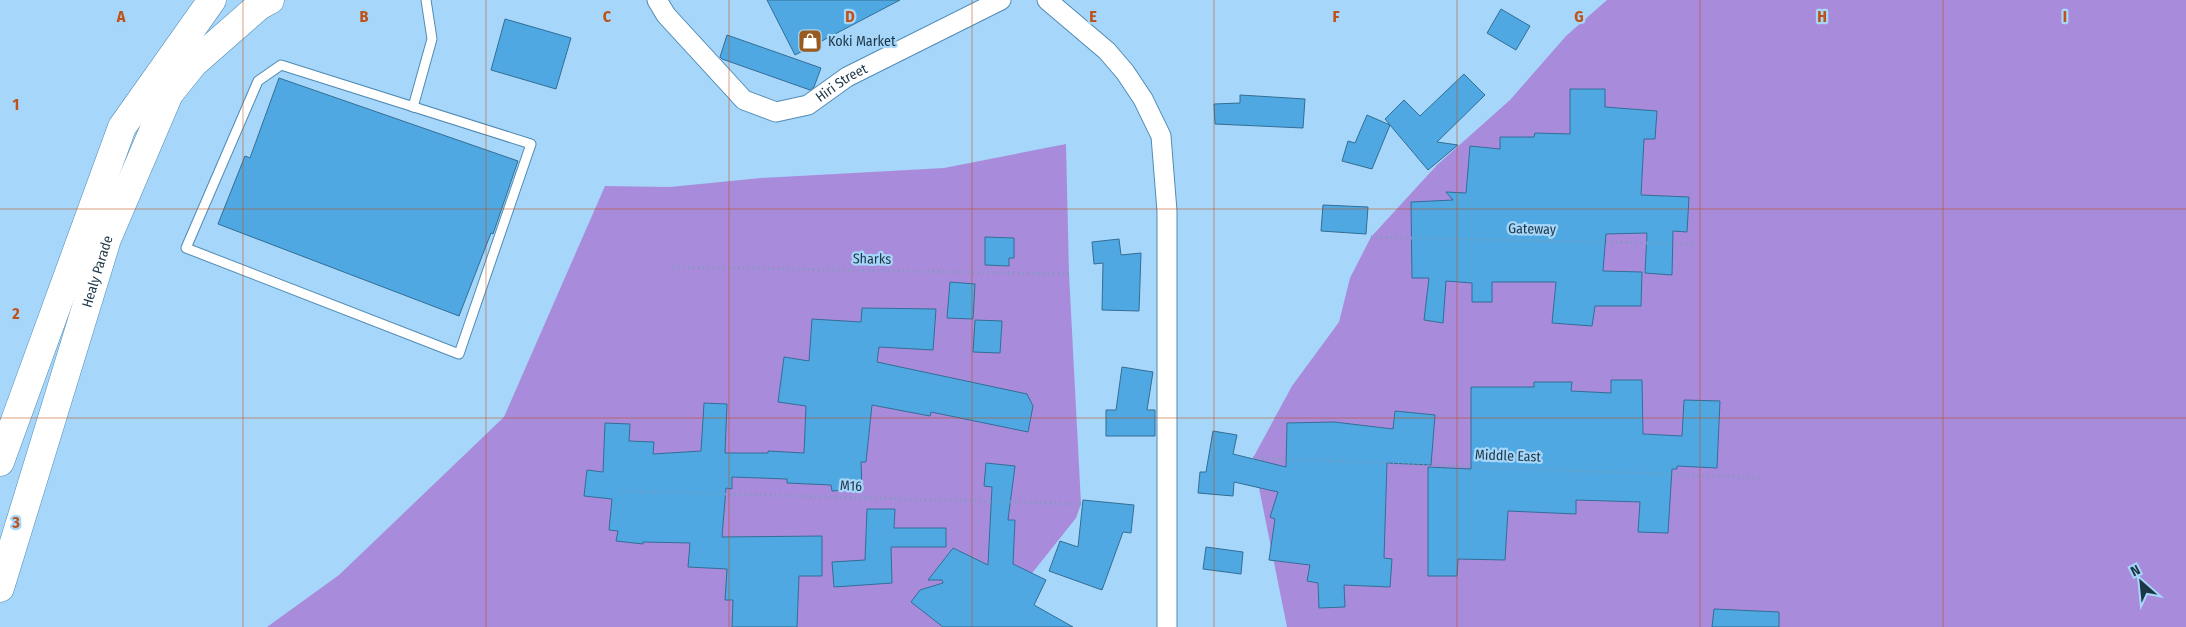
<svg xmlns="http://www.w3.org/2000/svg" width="2186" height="627" viewBox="0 0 2186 627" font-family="'Fira Sans Condensed',sans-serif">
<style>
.water{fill:#a98bdc}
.building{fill:#4fa8e2;stroke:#326e96}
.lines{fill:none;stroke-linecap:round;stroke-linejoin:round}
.lane-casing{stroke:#4f8bb4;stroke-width:11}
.street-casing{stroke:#4f8bb4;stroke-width:21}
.highway-casing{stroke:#4f8bb4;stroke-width:29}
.path{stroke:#779fbb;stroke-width:3;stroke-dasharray:1 4;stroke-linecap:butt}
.lane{stroke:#fff;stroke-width:9}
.street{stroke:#fff;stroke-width:19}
.highway{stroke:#fff;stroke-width:28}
.grid{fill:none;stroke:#bf5218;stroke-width:1;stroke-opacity:0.55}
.labels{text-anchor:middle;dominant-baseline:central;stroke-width:4.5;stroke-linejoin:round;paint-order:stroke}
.poi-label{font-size:14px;fill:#1d3647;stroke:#a6d6f9;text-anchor:start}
.street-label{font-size:14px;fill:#1d3647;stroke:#a6d6f9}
.grid-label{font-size:16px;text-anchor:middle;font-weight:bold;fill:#bf5218;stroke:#a6d6f9;stroke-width:4.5;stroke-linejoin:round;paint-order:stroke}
</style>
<rect width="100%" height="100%" fill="#a6d6f9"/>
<g class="water">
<polygon points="1607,0 2186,0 2186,627 1287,627 1253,458 1292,386 1339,322 1350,278 1371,237 1437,165 1510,100 1566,36"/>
<polygon points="1066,144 1069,274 1081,504 1076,518 989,627 267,627 339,575 504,417 605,186 670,187 761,178 944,168"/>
</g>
<g class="building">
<polygon points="767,0 900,0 795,55"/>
<polygon points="1501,9 1530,26 1516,50 1487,33"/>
<polygon points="505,19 571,38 556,89 491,70"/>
<polygon points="727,35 821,68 814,87 810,90 722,59 720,57"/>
<polygon points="1464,74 1485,95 1437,142 1458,145 1428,170 1390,125 1372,169 1342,161 1348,141 1355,143 1367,115 1390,125 1385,119 1404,100 1420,116"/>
<polygon points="279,78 518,161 493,234 491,233 459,316 218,224 245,156 250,158"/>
<polygon points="1570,89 1605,89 1605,107 1657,111 1655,139 1644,139 1641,195 1689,197 1687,232 1673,231 1672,275 1645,273 1647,233 1606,234 1603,271 1642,272 1641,306 1595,306 1592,326 1552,323 1556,282 1492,282 1492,302 1472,302 1472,283 1446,281 1443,323 1424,320 1429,278 1412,278 1411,202 1453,200 1446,192 1466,193 1470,146 1500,149 1500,137 1534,137 1535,133 1570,134"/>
<polygon points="1240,95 1305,99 1303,128 1215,124 1214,104 1240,103"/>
<polygon points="1323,205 1368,207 1366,234 1321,231"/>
<polygon points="985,237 1014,238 1014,258 1009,258 1009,266 985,265"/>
<polygon points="1119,239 1121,255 1141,253 1139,311 1102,310 1103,263 1094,264 1092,242"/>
<polygon points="950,282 975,284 973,319 947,318"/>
<polygon points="862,308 936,309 933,350 879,347 877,362 1027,394 1033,406 1028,432 931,412 930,416 872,405 866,462 861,462 862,489 832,491 831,485 787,483 787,479 732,477 732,489 726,488 722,537 822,536 822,576 799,576 797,627 732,627 733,600 725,600 727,569 688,567 690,543 643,542 643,544 616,541 618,531 609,530 612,499 584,496 587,470 603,472 605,423 630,424 629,441 654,442 653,454 701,451 704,403 727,404 725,453 768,453 768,451 804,453 806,406 778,402 784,357 809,361 812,319 861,322"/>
<polygon points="975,320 1002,321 1000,353 973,352"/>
<polygon points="1122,367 1153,372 1147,410 1155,410 1155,436 1106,436 1106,410 1116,410"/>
<polygon points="1611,380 1642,380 1643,434 1682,436 1684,400 1720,401 1717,468 1677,466 1677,469 1672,469 1668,533 1638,532 1640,502 1576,500 1576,514 1508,511 1505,560 1458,559 1457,576 1428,576 1428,467 1471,469 1471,387 1534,387 1534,382 1572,382 1571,391 1611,393"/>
<polygon points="1395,411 1435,415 1431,465 1387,463 1384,558 1392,559 1390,587 1344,585 1345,607 1319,608 1318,583 1307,581 1310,565 1269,560 1275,519 1270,517 1278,492 1234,482 1233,496 1198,493 1200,472 1206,472 1213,431 1237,435 1233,454 1286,467 1287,423 1334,422 1393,429"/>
<polygon points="986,463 1015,466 1008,520 1015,520 1013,564 1046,580 1034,605 1073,627 943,627 911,602 920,590 943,583 942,580 928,580 953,548 988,565 992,487 984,486"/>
<polygon points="1083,500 1134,505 1131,533 1123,532 1102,590 1049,571 1060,541 1078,547"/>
<polygon points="867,509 895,509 894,528 946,528 946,547 891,547 892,583 834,587 832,562 865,560"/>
<polygon points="1206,547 1243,552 1241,574 1203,569"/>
<polygon points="1714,609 1779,612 1779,627 1712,627"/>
</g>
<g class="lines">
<g class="lane-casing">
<g id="lane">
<polygon points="281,65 531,144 459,354 186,248 258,81"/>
<polyline points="413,107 432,39 426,0"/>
</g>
</g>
<g class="street-casing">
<g id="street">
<path id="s1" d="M657,0L666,15L744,100L776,112L808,105L847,77L1001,0"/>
<polyline points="1047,0 1107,51 1125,72 1143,99 1161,136 1167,211 1167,627"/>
</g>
</g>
<g class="highway-casing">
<g id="highway">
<polyline points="0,462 122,127 212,0"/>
<path id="s2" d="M0,588L107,239L169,94L194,63L259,6L270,0"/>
</g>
</g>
<g class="path">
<polyline points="1371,237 1693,244"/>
<polyline points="673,267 1069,274"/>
<polyline points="1253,458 1763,478"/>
<polyline points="620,491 1081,504"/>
</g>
<use href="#lane" class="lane"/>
<use href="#street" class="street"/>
<use href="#highway" class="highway"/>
</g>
<path class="grid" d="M243,0V627M486,0V627M729,0V627M972,0V627M1214,0V627M1457,0V627M1700,0V627M1943,0V627M0,209H2186M0,418H2186"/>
<defs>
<g id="shop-square" transform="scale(1.25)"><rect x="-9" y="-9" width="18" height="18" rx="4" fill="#985a1e" stroke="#a6d6f9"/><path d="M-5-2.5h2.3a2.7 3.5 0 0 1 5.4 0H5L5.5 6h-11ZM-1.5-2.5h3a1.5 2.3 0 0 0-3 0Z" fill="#fff"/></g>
</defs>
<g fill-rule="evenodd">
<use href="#shop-square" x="810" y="41"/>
</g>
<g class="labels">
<g class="poi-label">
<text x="828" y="41">Koki Market</text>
</g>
<g class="street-label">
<text stroke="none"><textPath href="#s1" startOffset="240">Hiri Street</textPath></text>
<text transform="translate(1532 229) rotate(1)">Gateway</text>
<text transform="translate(872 259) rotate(1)">Sharks</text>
<text stroke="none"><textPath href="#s2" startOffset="331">Healy Parade</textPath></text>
<text transform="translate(1508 456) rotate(2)">Middle East</text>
<text transform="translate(851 486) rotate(2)">M16</text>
</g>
</g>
<g class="grid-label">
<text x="121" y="22">A</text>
<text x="364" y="22">B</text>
<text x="607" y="22">C</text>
<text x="850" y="22">D</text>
<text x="1093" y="22">E</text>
<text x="1336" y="22">F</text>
<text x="1579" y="22">G</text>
<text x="1822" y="22">H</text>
<text x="2065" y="22">I</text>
<text x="16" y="110">1</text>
<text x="16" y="319">2</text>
<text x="16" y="528">3</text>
</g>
<g transform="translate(2141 582) rotate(333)" stroke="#a6d6f9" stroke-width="4" paint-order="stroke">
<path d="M0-4L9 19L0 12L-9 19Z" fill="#1d3647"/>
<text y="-8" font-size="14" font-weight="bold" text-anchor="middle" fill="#1d3647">N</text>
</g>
</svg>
